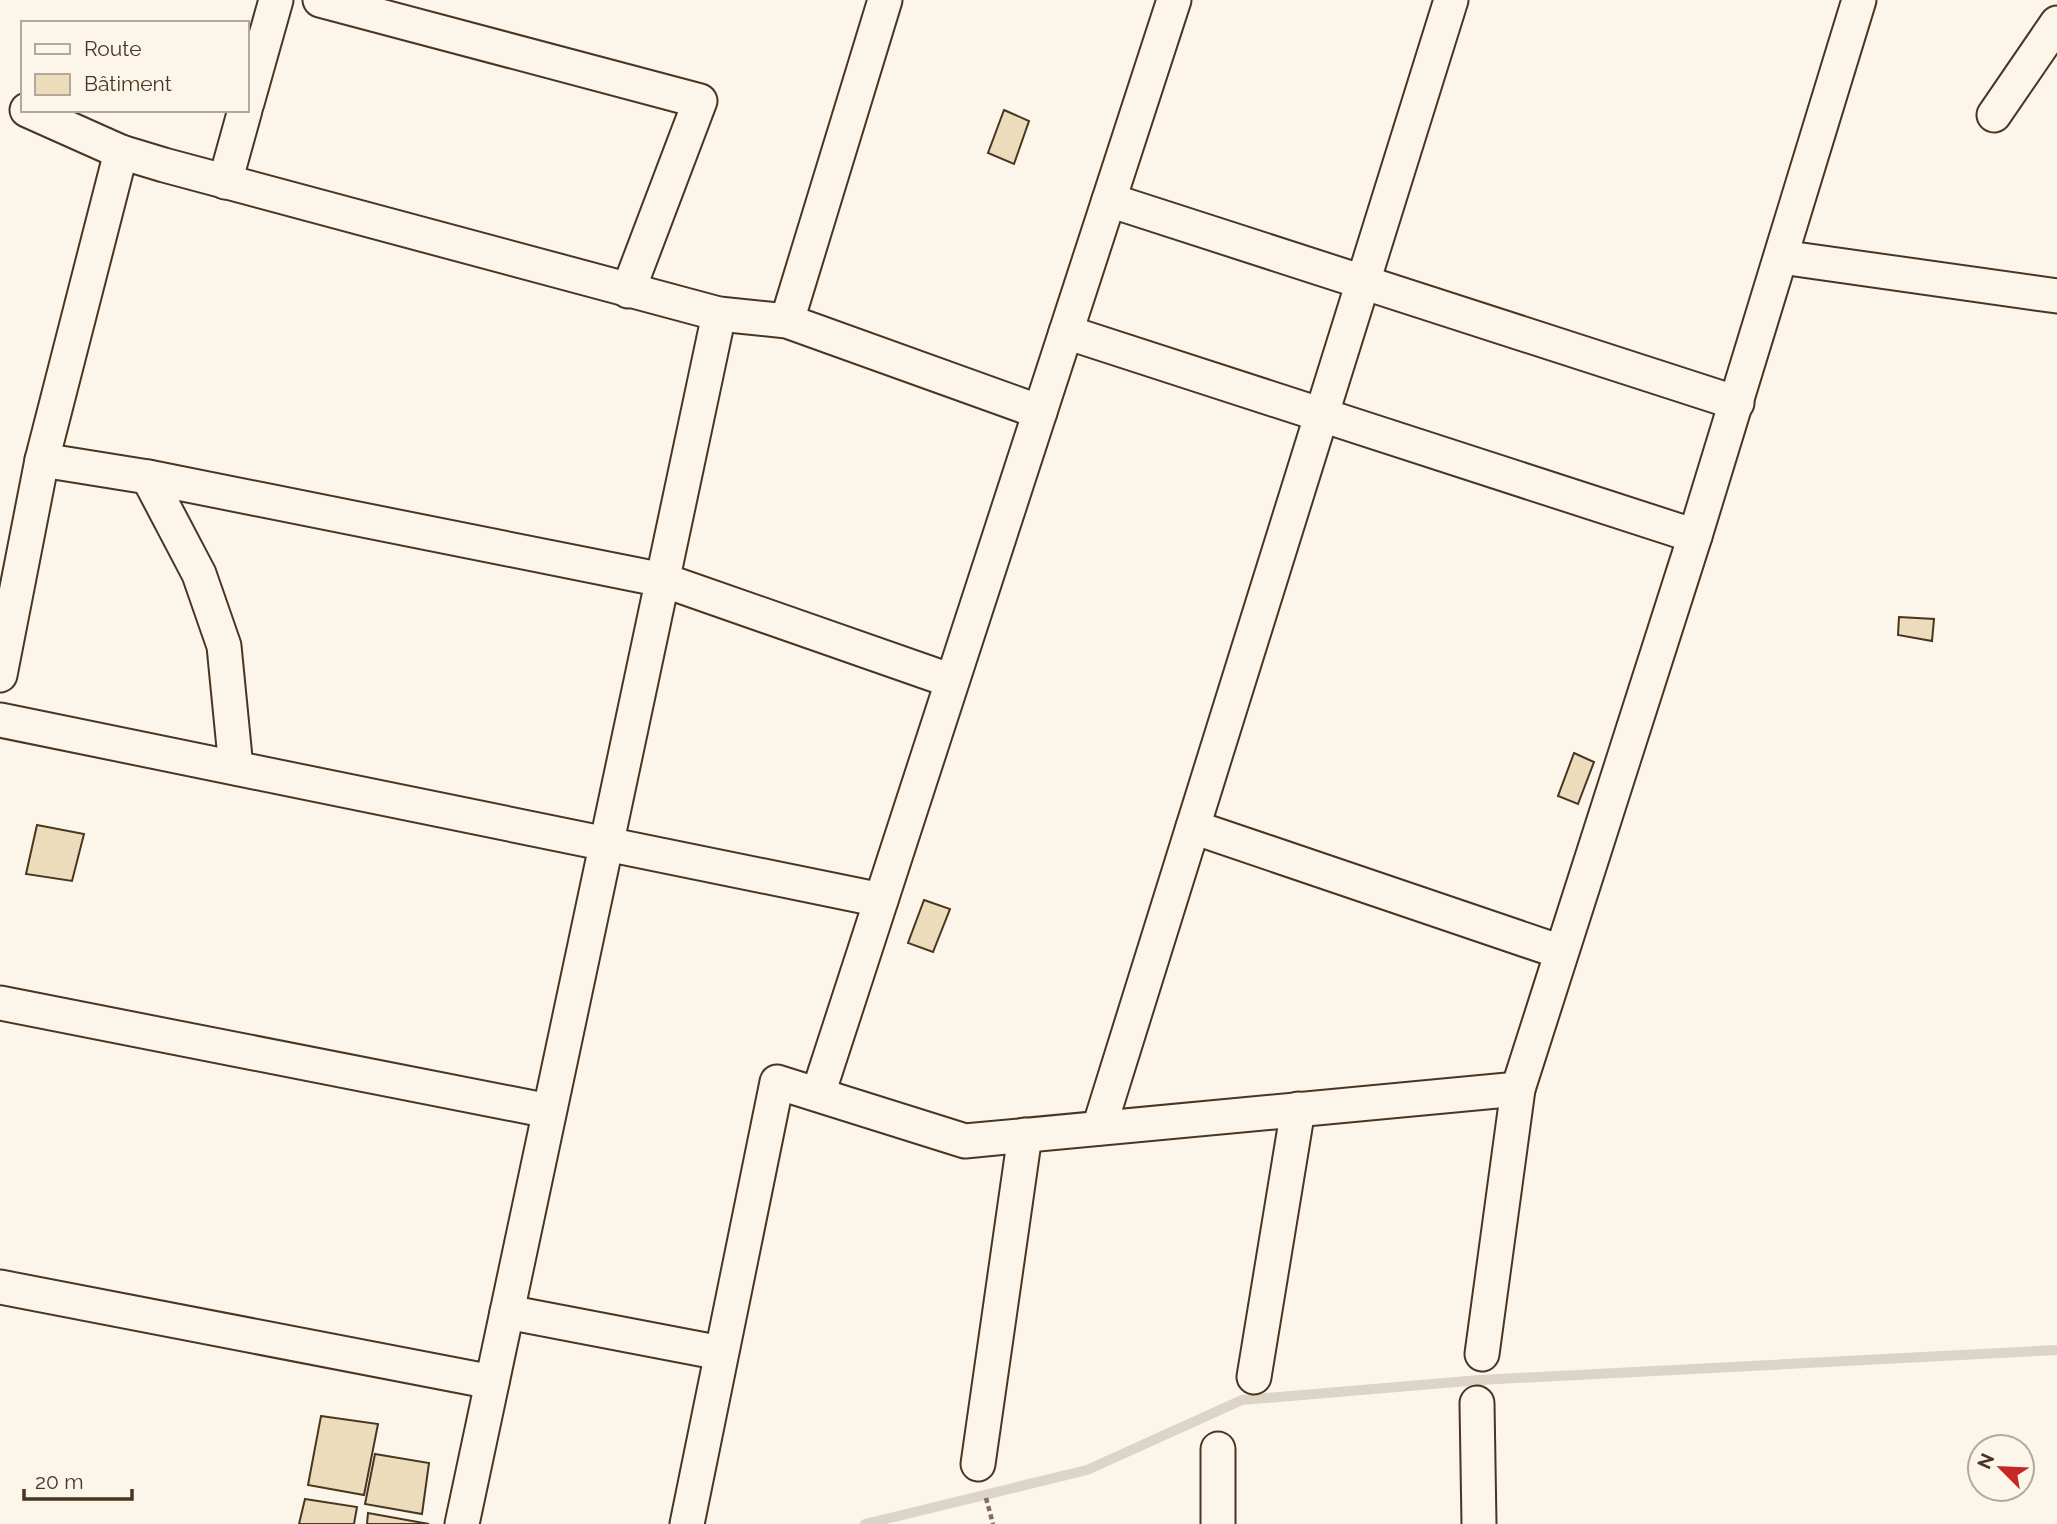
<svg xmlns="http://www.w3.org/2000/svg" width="2057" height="1524" viewBox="0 0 2057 1524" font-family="Raleway,sans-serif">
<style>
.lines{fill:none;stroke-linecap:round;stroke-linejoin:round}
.stream{stroke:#dcd4c6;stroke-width:10}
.building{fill:#ecdcbc;stroke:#4a3520;stroke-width:2}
.street-casing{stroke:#4a3520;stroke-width:37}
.path{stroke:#7f6f5c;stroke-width:4.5;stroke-dasharray:5 3.5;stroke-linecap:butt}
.street{stroke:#fbf6e9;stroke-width:33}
</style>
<rect width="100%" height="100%" fill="#fbf6e9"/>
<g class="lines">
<polyline class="stream" points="865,1524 1087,1470 1242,1400 1480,1380 2057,1350"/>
</g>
<g class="building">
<polygon points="1004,110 1029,121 1014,164 988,153"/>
<polygon points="1899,617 1934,619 1932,641 1898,635"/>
<polygon points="1574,753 1594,762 1578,804 1558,796"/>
<polygon points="37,825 84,834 72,881 26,874"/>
<polygon points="924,900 950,909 933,952 908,943"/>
<polygon points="321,1416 378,1424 364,1495 308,1485"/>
<polygon points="375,1454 429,1463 422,1514 365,1504"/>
<polygon points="305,1499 357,1507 354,1524 299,1524"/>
<polygon points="368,1513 429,1524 367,1524"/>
</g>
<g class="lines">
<g class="street-casing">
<g id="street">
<polyline points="320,0 700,101 628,291"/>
<polyline points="247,103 276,0"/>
<polyline points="27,110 121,152 164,165 719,314 787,321 1040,412"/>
<polyline points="1994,115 2057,23"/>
<polyline points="225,182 245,110"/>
<polyline points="1109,200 1737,403"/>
<polyline points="1781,257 2057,296"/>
<polyline points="787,321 885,0"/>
<polyline points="1066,332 1695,536"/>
<polyline points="42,460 148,477 663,580 952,681"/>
<polyline points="148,477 199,574 224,646 236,768"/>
<polyline points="0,675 42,460 121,152"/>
<polyline points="0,720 881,900"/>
<polyline points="1193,827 1561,952"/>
<polyline points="0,1003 549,1111"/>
<polyline points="818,1094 1174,0"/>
<polyline points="1099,1128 1451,0"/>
<polyline points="0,1287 492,1382"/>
<polyline points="507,1312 721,1353"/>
<polyline points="1482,1354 1518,1089 1695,536 1859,0"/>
<polyline points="1254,1377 1298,1109"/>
<polyline points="1477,1403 1479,1524"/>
<polyline points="1218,1449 1218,1524"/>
<polyline points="978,1464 1025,1135"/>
<polyline points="462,1524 719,314"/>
<polyline points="687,1524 777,1082 965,1141 1518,1089"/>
</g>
</g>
<polyline class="path" points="986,1498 993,1524"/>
<use href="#street" class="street"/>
</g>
<rect x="21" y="21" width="228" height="91" fill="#fbf6e9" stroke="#b4a999" stroke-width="2"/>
<rect x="35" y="44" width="35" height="10" fill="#fbf6e9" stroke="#b4a999" stroke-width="2"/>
<text x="84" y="56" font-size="21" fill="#4a3520">Route</text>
<rect x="35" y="74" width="35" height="21" fill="#ecdcbc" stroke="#b4a999" stroke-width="2"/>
<text x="84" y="91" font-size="21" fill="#4a3520">Bâtiment</text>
<g transform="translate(2001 1468) rotate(294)"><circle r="33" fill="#fbf6e9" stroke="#b4a999" stroke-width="2"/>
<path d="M0-5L12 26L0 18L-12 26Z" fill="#c62828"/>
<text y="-10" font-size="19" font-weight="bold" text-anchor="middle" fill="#4a3520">N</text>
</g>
<path d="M24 1489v10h108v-10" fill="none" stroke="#4a3520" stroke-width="3.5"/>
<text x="35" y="1489" font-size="21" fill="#4a3520" stroke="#fbf6e9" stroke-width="5" paint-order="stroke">20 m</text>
</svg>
